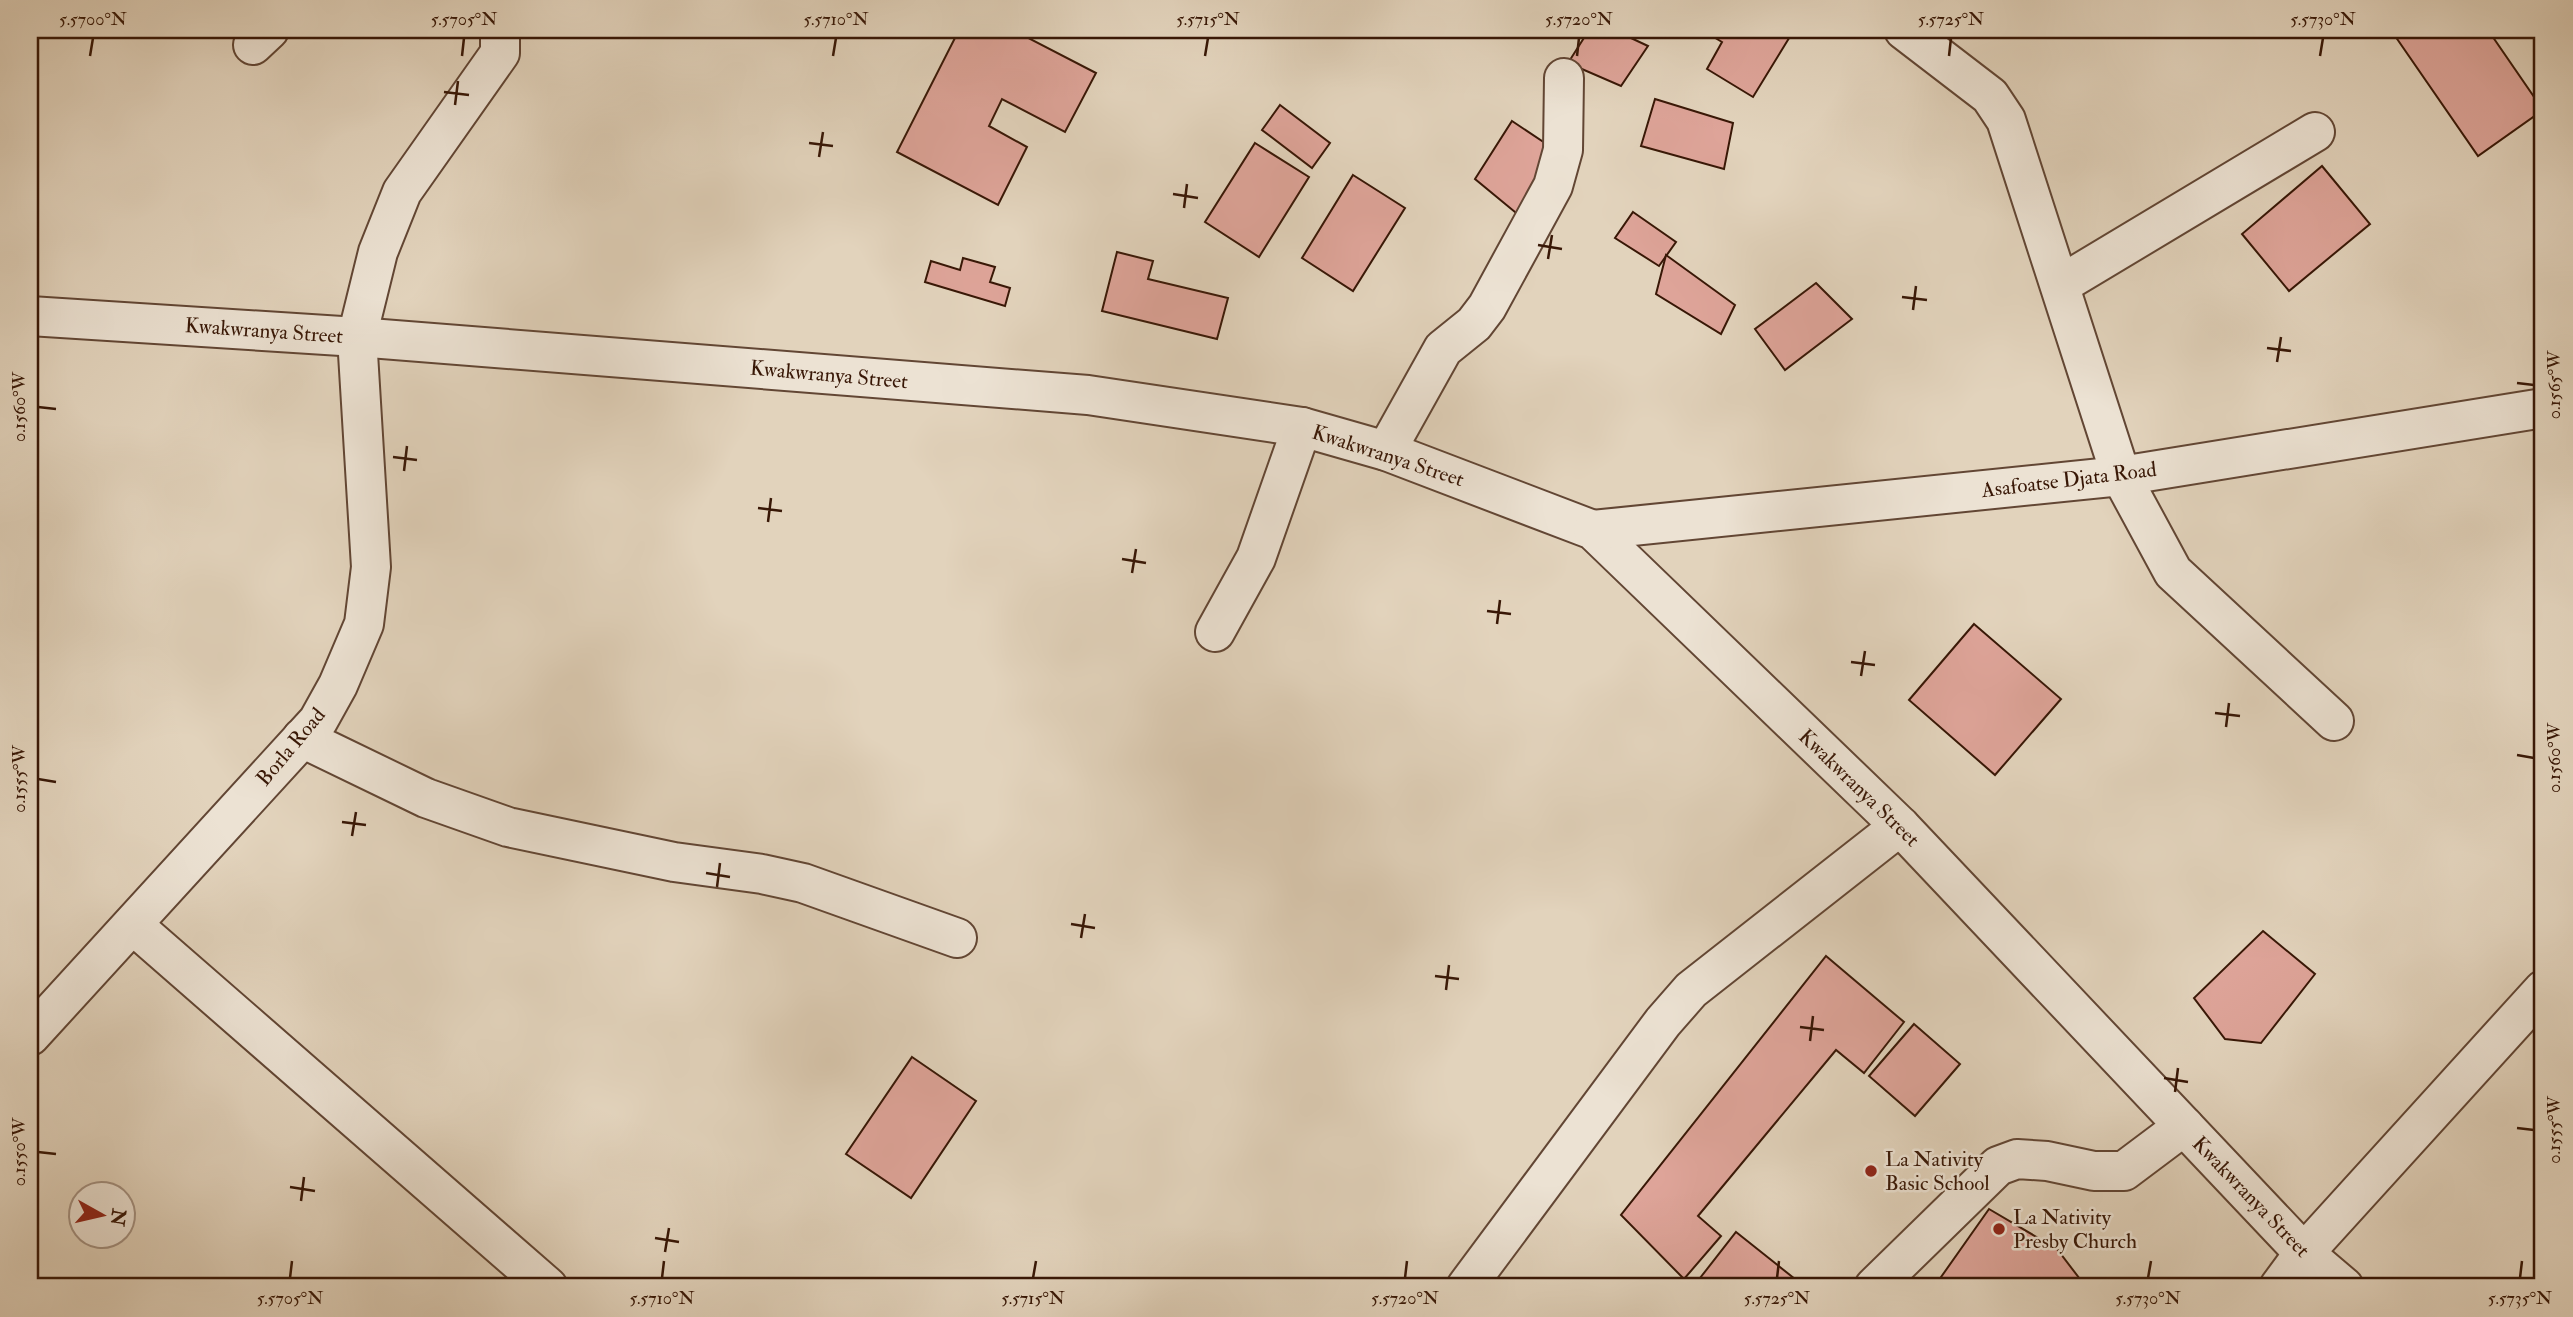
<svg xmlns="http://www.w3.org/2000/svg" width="2573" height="1317" viewBox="0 0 2573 1317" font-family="'IM FELL Double Pica',serif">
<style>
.building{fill:#dea499;stroke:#381706;stroke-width:2}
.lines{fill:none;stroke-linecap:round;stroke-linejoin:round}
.minor-casing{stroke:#624634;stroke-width:42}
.minor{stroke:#ece2d3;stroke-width:38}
.ticks{fill:none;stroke:#381706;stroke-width:2.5}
.poi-dot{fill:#8f2418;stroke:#ece2d3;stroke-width:2.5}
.labels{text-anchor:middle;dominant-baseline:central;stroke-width:5;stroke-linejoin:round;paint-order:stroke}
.street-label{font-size:21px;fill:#381706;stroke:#ece2d3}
.poi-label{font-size:21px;fill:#381706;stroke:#ece2d3;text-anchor:start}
.neatline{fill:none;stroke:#381706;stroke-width:2.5}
.ticks-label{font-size:18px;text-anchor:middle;fill:#381706}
</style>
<rect width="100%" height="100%" fill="#e2d3bc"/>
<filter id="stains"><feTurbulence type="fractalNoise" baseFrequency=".00286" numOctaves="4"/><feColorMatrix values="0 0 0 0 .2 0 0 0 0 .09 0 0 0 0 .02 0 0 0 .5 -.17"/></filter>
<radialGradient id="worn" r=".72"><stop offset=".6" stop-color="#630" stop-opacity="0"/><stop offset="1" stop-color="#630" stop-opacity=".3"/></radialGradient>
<g class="building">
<polygon points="959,30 1013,30 1096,73 1065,132 1002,99 989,126 1027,147 998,205 897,152"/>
<polygon points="1589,30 1614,30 1648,46 1621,86 1568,63"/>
<polygon points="1702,30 1794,30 1753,97 1707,69 1722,42"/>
<polygon points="2397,30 2488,30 2543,110 2478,156 2393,33"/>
<polygon points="1655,99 1733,123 1724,169 1641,146"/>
<polygon points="1280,105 1330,143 1312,168 1262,130"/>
<polygon points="1512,121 1554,149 1521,217 1475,179"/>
<polygon points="1255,143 1309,177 1259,257 1205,222"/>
<polygon points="2322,166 2370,224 2289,291 2242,234"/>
<polygon points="1353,175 1405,208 1353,291 1302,258"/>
<polygon points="1633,212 1676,242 1659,266 1615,238"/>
<polygon points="1117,252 1153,261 1148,279 1228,298 1217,339 1102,311"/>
<polygon points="1666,255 1735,305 1721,334 1656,294"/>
<polygon points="963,258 995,267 990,282 1010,288 1005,306 925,282 931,261 960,270"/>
<polygon points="1816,283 1852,319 1785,370 1755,329"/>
<polygon points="1974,624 2061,699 1995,775 1909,700"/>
<polygon points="2263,931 2315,974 2261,1043 2225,1039 2194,998"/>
<polygon points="1826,956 1904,1022 1864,1073 1836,1050 1698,1216 1721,1236 1684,1279 1621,1215"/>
<polygon points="1914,1024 1960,1064 1915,1116 1869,1076"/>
<polygon points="912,1057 976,1101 911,1198 846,1154"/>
<polygon points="1989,1209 2057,1249 2086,1287 1934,1287"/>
<polygon points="1736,1232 1805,1287 1693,1287"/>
</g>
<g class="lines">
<g class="minor-casing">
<g id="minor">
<polyline points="1904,30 1990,96 2006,120 2121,476 2173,572 2334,721"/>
<polyline points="253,45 269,30"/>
<polyline points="2060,285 2315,132"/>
<polyline points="30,316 357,337 1088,395 1302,427 1386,451 1593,530 1900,826 2304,1253 2344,1287"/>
<polyline points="1386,451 1443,349 1474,324 1487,307 1553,186 1563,150 1564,78"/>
<polyline points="1593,530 2121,476 2543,408"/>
<polyline points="1215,632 1256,558 1302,427"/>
<polyline points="302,738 426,798 508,827 674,862 762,874 803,883 957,938"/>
<polyline points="133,925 548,1287"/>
<polyline points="30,1036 318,721 338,685 364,624 371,567 357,337 378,252 402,192 500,53 500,30"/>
<polyline points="1466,1287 1663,1022 1691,990 1900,826"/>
<polyline points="1874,1287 1998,1166 2017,1159 2047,1161 2094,1171 2124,1171 2184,1126"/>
<polyline points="2279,1287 2304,1253 2543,990"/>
</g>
</g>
<use href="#minor" class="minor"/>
</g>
<path class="ticks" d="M90,56L93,38M462,56L464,38M833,56L836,38M1205,56L1208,38M1577,56L1579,38M1949,56L1951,38M2320,56L2323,38M444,92L469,95M455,105L458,81M809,143L833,146M819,157L823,132M1173,194L1198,198M1184,208L1187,184M1538,245L1562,249M1548,259L1552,235M1902,297L1927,300M1913,310L1916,286M2267,348L2291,351M2277,362L2281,337M2517,383L2534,385M38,407L56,409M393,457L417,460M404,471L407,446M758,508L782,511M768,522L771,498M1122,559L1146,563M1132,573L1136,549M1487,611L1511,614M1497,624L1500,600M1851,662L1875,665M1861,676L1865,651M2215,713L2240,716M2226,727L2229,703M2517,755L2534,758M38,779L56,782M342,822L366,825M352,836L356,812M706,873L730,877M717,887L720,863M1071,924L1095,928M1081,938L1085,914M1435,976L1459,979M1446,990L1449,965M1800,1027L1824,1030M1810,1041L1813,1016M2164,1078L2188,1082M2175,1092L2178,1068M2517,1128L2534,1130M38,1152L56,1154M290,1187L315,1191M301,1201L304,1177M655,1238L679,1242M665,1252L669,1228M290,1278L292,1261M662,1278L664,1261M1033,1278L1036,1261M1405,1278L1407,1261M1777,1278L1779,1261M2148,1278L2151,1261M2520,1278L2522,1261"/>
<g class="poi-dot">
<circle cx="1871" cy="1171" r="7"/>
<circle cx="1999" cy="1229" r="7"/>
</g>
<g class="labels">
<g class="street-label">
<text transform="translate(264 331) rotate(4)">Kwakwranya Street</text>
<text transform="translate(829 375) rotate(5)">Kwakwranya Street</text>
<text transform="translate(1388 456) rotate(18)">Kwakwranya Street</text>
<text transform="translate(2069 480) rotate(-7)">Asafoatse Djata Road</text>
<text transform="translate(291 747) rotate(-50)">Borla Road</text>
<text transform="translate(1859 788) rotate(44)">Kwakwranya Street</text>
<text transform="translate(2251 1197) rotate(46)">Kwakwranya Street</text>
</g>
<g class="poi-label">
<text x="1885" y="1159">La Nativity<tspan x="1885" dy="24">Basic School</tspan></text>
<text x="2013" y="1217">La Nativity<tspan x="2013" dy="24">Presby Church</tspan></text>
</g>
</g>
<rect width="2573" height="1317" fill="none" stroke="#e2d3bc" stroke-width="77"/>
<g transform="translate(102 1215) rotate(98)"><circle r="33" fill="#ece2d3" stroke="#a49181" stroke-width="2"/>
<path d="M0-5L12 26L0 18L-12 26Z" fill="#8f2418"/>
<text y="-10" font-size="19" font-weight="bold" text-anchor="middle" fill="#381706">N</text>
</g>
<rect x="38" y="38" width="2496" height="1240" class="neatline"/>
<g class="ticks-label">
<text x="93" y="25">5.5700°N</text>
<text x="464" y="25">5.5705°N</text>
<text x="836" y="25">5.5710°N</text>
<text x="1208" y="25">5.5715°N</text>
<text x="1579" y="25">5.5720°N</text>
<text x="1951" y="25">5.5725°N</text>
<text x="2323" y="25">5.5730°N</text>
<text transform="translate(2554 385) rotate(-90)" y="6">0.1565°W</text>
<text transform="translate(19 407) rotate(-90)" y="6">0.1560°W</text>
<text transform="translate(2554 758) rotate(-90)" y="6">0.1560°W</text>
<text transform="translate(19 779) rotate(-90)" y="6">0.1555°W</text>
<text transform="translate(2554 1130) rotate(-90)" y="6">0.1555°W</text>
<text transform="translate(19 1152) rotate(-90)" y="6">0.1550°W</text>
<text x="290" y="1304">5.5705°N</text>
<text x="662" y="1304">5.5710°N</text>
<text x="1033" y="1304">5.5715°N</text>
<text x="1405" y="1304">5.5720°N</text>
<text x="1777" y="1304">5.5725°N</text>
<text x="2148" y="1304">5.5730°N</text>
<text x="2520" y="1304">5.5735°N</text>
</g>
<rect width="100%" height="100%" filter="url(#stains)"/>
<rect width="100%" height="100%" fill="url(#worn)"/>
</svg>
